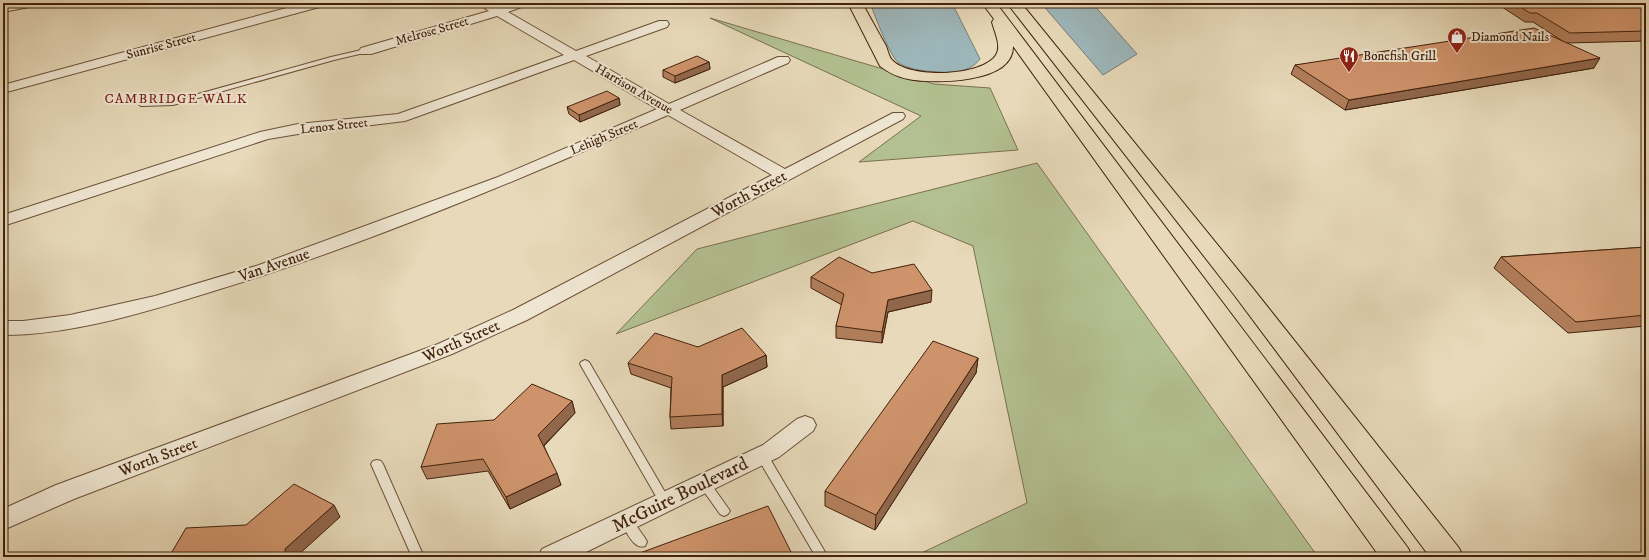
<svg xmlns="http://www.w3.org/2000/svg" width="1649" height="560" viewBox="0 0 1649 560" font-family="'IM FELL DW Pica',serif">
<style>
.green{fill:#b3c091;stroke:#7a714e}
.water{fill:#9db7bb;stroke:#797b75}
.lines{fill:none;stroke-linecap:round;stroke-linejoin:round}
.service-casing{stroke:#6b5037;stroke-width:2}
.minor-casing{stroke:#6b5037;stroke-width:2}
.tertiary-casing{stroke:#6b5037;stroke-width:2}
.trunk-casing{stroke:#42220c;stroke-width:2}
.service{fill:#efe6d2;fill-rule:evenodd}
.minor{fill:#efe6d2;fill-rule:evenodd}
.tertiary{fill:#efe6d2;fill-rule:evenodd}
.trunk{fill:#e7d9b9;fill-rule:evenodd}
.wall{fill:#b17e5c;stroke:#42220c}
.shaded-wall{fill:#90674b;stroke:#42220c}
.building{fill:#ce936b;stroke:#42220c}
.labels{text-anchor:middle;dominant-baseline:central;stroke-width:4;stroke-linejoin:round;paint-order:stroke}
.far-street-label{font-size:13px;fill:#42220c;stroke:#efe6d2}
.far-poi-label{font-size:13px;fill:#42220c;stroke:#efe6d2;text-anchor:start}
.far-neighbourhood-label{font-size:14px;letter-spacing:1px;fill:#7a1f14;stroke:#efe6d2}
.street-label{font-size:16px;fill:#42220c;stroke:#efe6d2}
.near-street-label{font-size:19px;fill:#42220c;stroke:#efe6d2}
</style>
<rect width="100%" height="100%" fill="#e7d9b9"/>
<filter id="stains"><feTurbulence type="fractalNoise" baseFrequency=".005" numOctaves="4"/><feColorMatrix values="0 0 0 0 .2 0 0 0 0 .09 0 0 0 0 .02 0 0 0 .5 -.17"/></filter>
<radialGradient id="worn" r=".72"><stop offset=".6" stop-color="#630" stop-opacity="0"/><stop offset="1" stop-color="#630" stop-opacity=".3"/></radialGradient>
<g class="green">
<polygon points="710,18 934,84 990,88 1018,150 859,162 921,116"/>
<polygon points="1037,163 1318,557 913,557 1027,503 973,246 913,221 616,334 697,249"/>
</g>
<g class="water">
<path d="M870,3H952L980,59C975,66 965,71 956,72C942,73 904,72 895,59C886,46 876,18 870,3Z"/>
<polygon points="1041,3 1092,3 1137,54 1103,75"/>
</g>
<g class="lines">
<g class="service-casing">
<g id="service">
<polygon points="366,49 369,51 368,52 334,60 173,105 141,106 138,104 141,102 173,101 331,57"/>
<polygon points="585,360 589,362 669,499 671,502 669,505 665,507 661,505 580,364 581,362"/>
<polygon points="762,451 766,452 828,557 816,557 756,455 758,452"/>
<polygon points="377,460 381,461 383,464 424,557 412,557 371,464 373,461"/>
<polygon points="704,478 708,480 728,508 730,511 728,514 724,516 720,514 700,486 698,483 700,480"/>
<path d="M626,516L630,517L645,538L647,542L645,546C634,550 627,532 622,525L620,521L622,517Z"/>
</g>
</g>
<g class="minor-casing">
<g id="minor">
<polygon points="305,3 325,3 323,6 3,93 3,85"/>
<path d="M477,3H492L499,7L510,3H526L524,6L508,12L576,51L659,21H667L669,24L667,27L586,56L669,104L778,57H788L790,60L788,63L680,110L785,169L893,113H903L905,116L903,119L527,320L452,354L74,499L3,530V509L56,485L438,344L513,310L772,175L668,115C520,179 371,243 217,290C149,311 74,335 3,335V321H23L70,315L155,296L259,265L498,177L657,109L574,60L405,121L298,134L268,139L3,226V215L260,132L298,124L398,114L564,55L497,16L371,54H361L359,51L361,48L489,11Z"/>
<polygon points="805,416 813,419 816,425 813,431 779,457 576,557 538,557 542,549 763,445 797,419"/>
</g>
</g>
<g class="tertiary-casing">
<polygon id="tertiary" points="7,3 36,3 34,6 3,12 3,4"/>
</g>
<g class="trunk-casing">
<g id="trunk">
<path d="M848,3H862C870,17 878,32 886,46C888,51 889,57 892,60C909,79 982,77 996,55C1002,46 994,31 992,22L994,19L982,3H996L1408,548L1412,557H1380L1013,46C1014,84 933,84 908,79C898,77 889,73 880,66Z"/>
<polygon points="1007,3 1021,3 1251,286 1459,548 1463,557 1430,557 1235,296"/>
</g>
</g>
<use href="#service" class="service"/>
<use href="#minor" class="minor"/>
<use href="#tertiary" class="tertiary"/>
<use href="#trunk" class="trunk"/>
</g>
<g class="wall">
<polygon points="1496,3 1632,3 1646,10 1646,41 1566,43 1594,68 1345,110 1291,74 1295,65 1564,42 1533,22 1525,22"/>
<polygon points="709,62 710,69 675,83 663,77 663,70"/>
<polygon points="619,98 620,105 580,122 569,114 567,107"/>
<polygon points="1646,247 1646,326 1568,333 1494,268 1501,257"/>
<polygon points="872,273 931,302 888,312 882,343 836,338 836,326 842,305 811,288 811,277"/>
<polygon points="698,347 766,355 767,367 723,387 723,426 671,429 670,417 671,388 631,374 628,363"/>
<polygon points="978,358 976,373 875,530 825,506 825,491"/>
<polygon points="572,401 575,413 544,446 561,485 510,509 488,471 427,479 421,467 494,420"/>
</g>
<g class="shaded-wall">
<polygon points="1600,58 1594,68 1345,110 1349,100"/>
<polygon points="709,62 710,69 675,83 675,76"/>
<polygon points="619,98 620,105 580,122 579,115"/>
<polygon points="932,290 931,302 888,312 882,343 882,332 888,300"/>
<polygon points="766,355 767,367 723,387 723,426 722,414 722,375"/>
<polygon points="978,358 976,373 875,530 876,515"/>
<polygon points="572,401 575,413 542,447 538,435"/>
<polygon points="557,473 561,485 510,509 506,497"/>
<polygon points="334,505 340,517 296,557 286,557 285,549"/>
<polygon points="791,552 791,557 778,557"/>
</g>
<g class="building">
<polygon points="1514,3 1632,3 1646,10 1646,31 1570,33 1537,13 1530,13"/>
<polygon points="1534,28 1600,58 1349,100 1295,65"/>
<polygon points="697,56 709,62 675,76 663,70"/>
<polygon points="607,91 619,98 579,115 567,107"/>
<polygon points="1646,247 1646,315 1576,322 1501,257"/>
<polygon points="839,257 872,273 914,264 932,290 888,300 882,332 836,326 844,294 811,277"/>
<polygon points="742,328 766,355 722,375 722,414 670,417 672,377 628,363 655,333 698,347"/>
<polygon points="933,341 978,358 876,515 825,491"/>
<polygon points="532,384 572,401 538,435 557,473 506,497 483,459 421,467 437,424 494,420"/>
<polygon points="294,484 334,505 285,549 286,557 169,557 186,528 246,525"/>
<polygon points="768,506 791,552 778,557 629,557"/>
</g>
<defs>
<g id="shop-pin" transform="scale(1)"><path d="M0 17L-7.5 6A9.5 9.5 0 1 1 7.5 6Z" fill="#8f2418" stroke="#efe6d2"/><path d="M-5-2.5h2.3a2.7 3.5 0 0 1 5.4 0H5L5.5 6h-11ZM-1.5-2.5h3a1.5 2.3 0 0 0-3 0Z" fill="#fff"/></g>
<g id="restaurant-pin" transform="scale(1)"><path d="M0 17L-7.5 6A9.5 9.5 0 1 1 7.5 6Z" fill="#8f2418" stroke="#efe6d2"/><path d="M-5-6h1v4h1v-4h1v4h1v-4h1v5L-1.5 .5V6h-2V.5L-5-1ZM5-6V6H3V1.5H1.5Q1.5-4 5-6Z" fill="#fff"/></g>
</defs>
<g fill-rule="evenodd">
<use href="#shop-pin" x="1457" y="37"/>
<use href="#restaurant-pin" x="1349" y="56"/>
</g>
<g class="labels">
<g class="far-street-label">
<text transform="translate(432 31) rotate(-16)">Melrose Street</text>
<text transform="translate(161 46) rotate(-15)">Sunrise Street</text>
<text transform="translate(634 89) rotate(30)">Harrison Avenue</text>
<text transform="translate(334 126) rotate(-6)">Lenox Street</text>
<text transform="translate(604 137) rotate(-23)">Lehigh Street</text>
</g>
<g class="far-poi-label">
<text x="1471" y="37">Diamond Nails</text>
<text x="1363" y="56">Bonefish Grill</text>
</g>
<g class="far-neighbourhood-label">
<text x="176" y="99">CAMBRIDGE WALK</text>
</g>
<g class="street-label">
<text transform="translate(749 194) rotate(-28)">Worth Street</text>
<text transform="translate(274 265) rotate(-19)">Van Avenue</text>
<text transform="translate(461 341) rotate(-24)">Worth Street</text>
<text transform="translate(158 457) rotate(-21)">Worth Street</text>
</g>
<g class="near-street-label">
<text transform="translate(680 495) rotate(-26)">McGuire Boulevard</text>
</g>
</g>
<rect width="1649" height="560" fill="none" stroke="#e7d9b9" stroke-width="16"/>
<rect x="4" y="4" width="1641" height="552" fill="none" stroke="#42220c" stroke-width="2"/>
<rect x="8" y="8" width="1633" height="544" fill="none" stroke="#42220c"/>
<rect width="100%" height="100%" filter="url(#stains)"/>
<rect width="100%" height="100%" fill="url(#worn)"/>
</svg>
